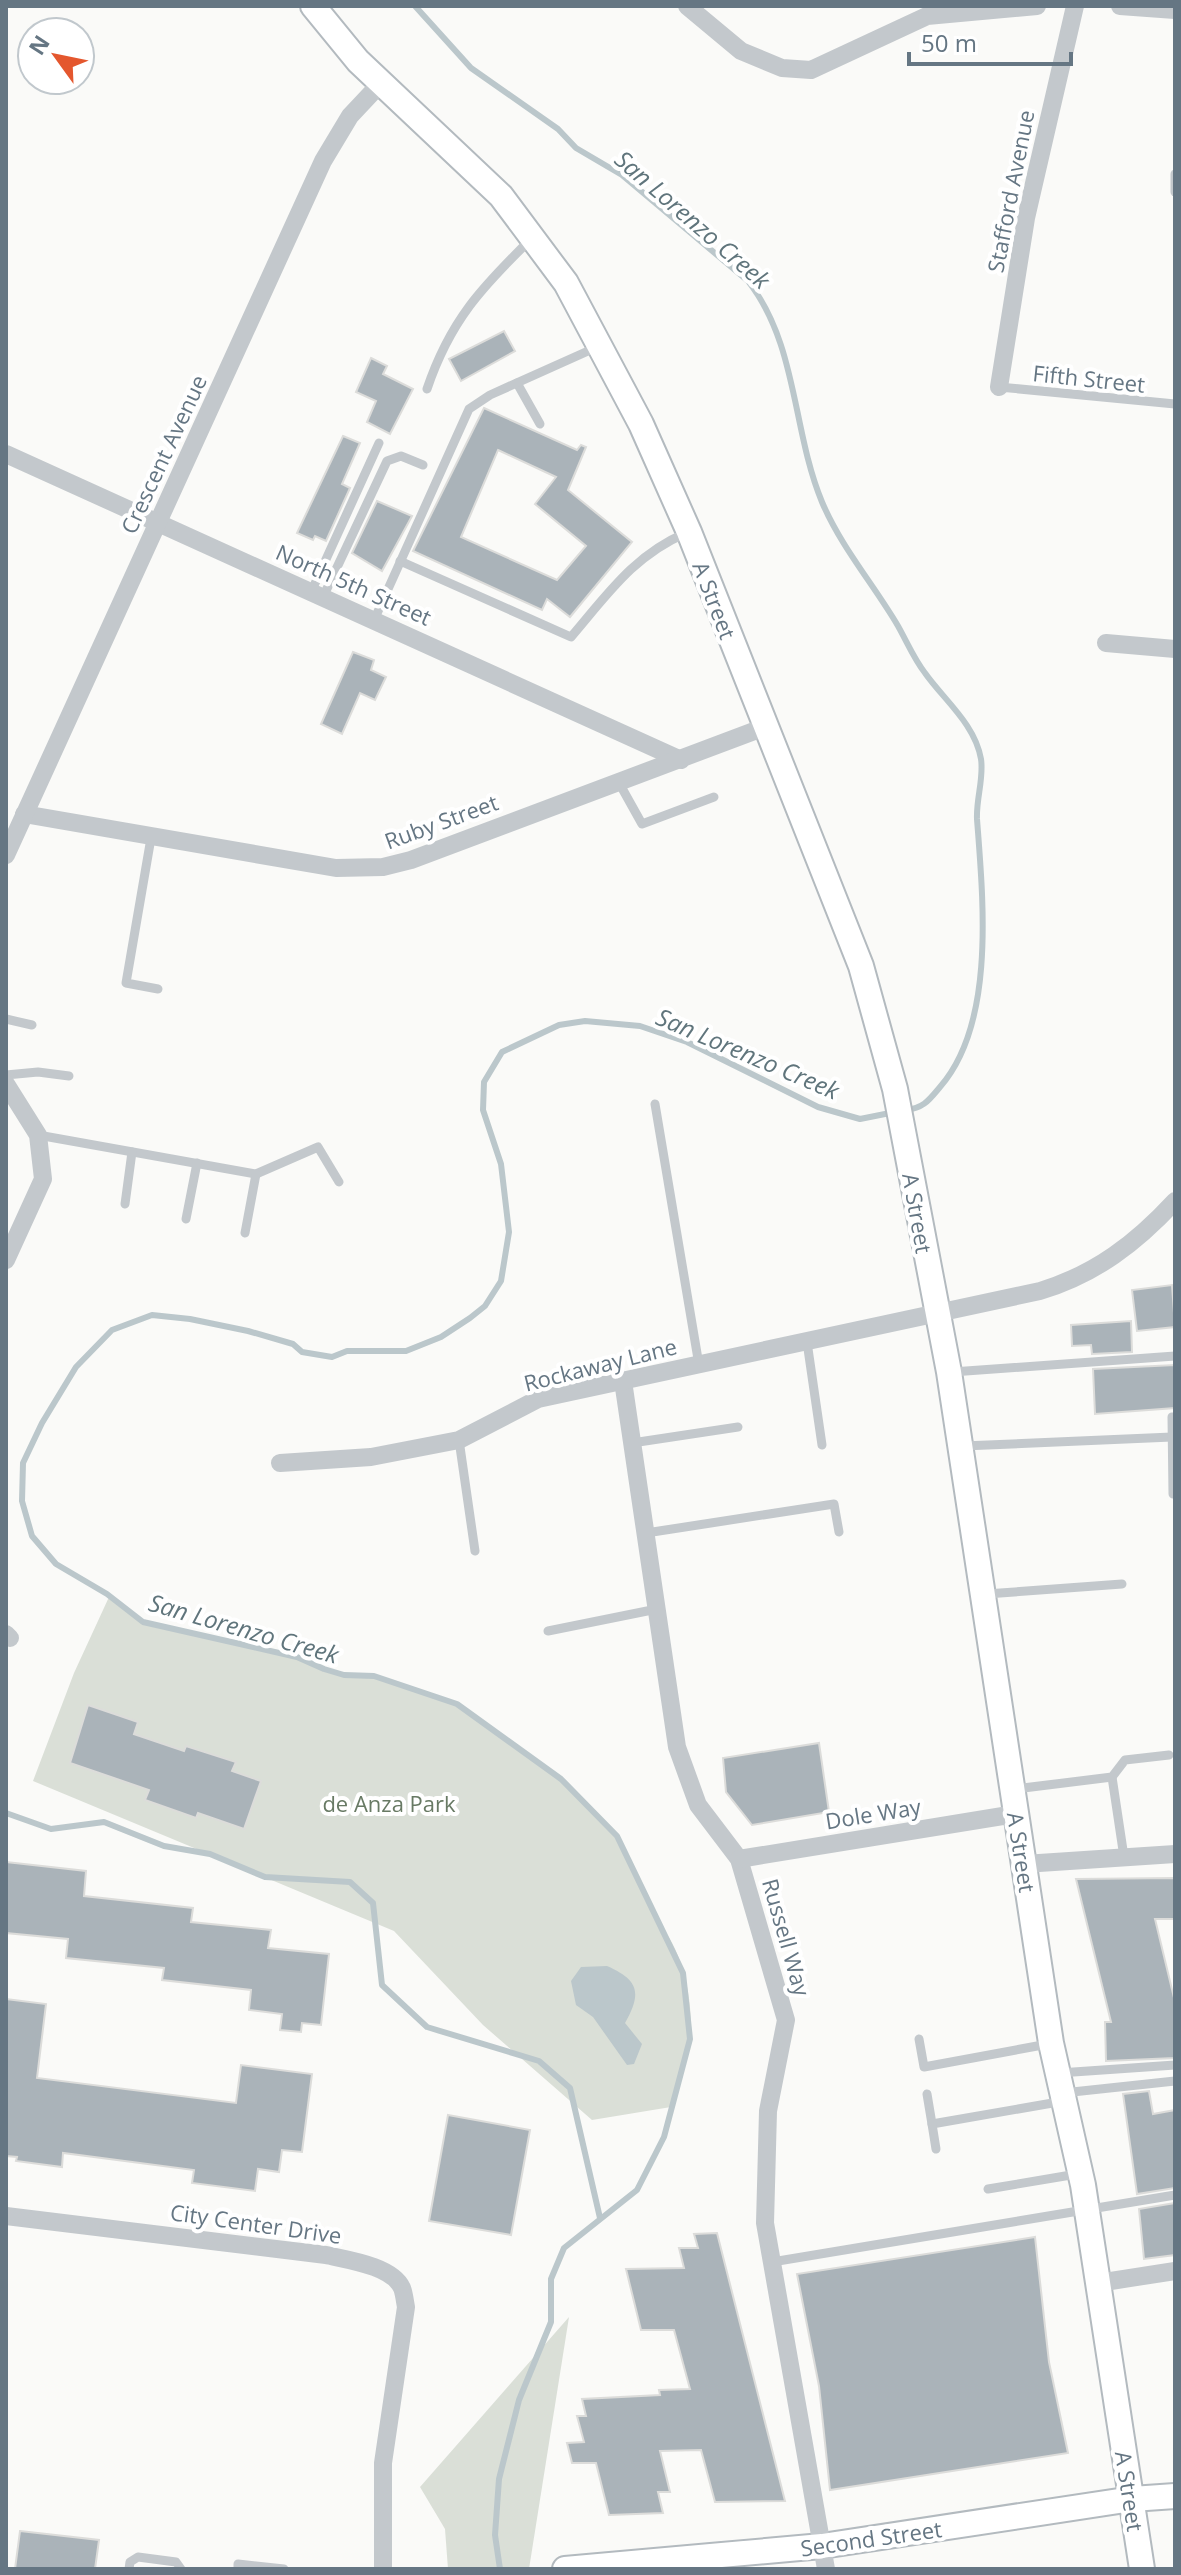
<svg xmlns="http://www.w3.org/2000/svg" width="1181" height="2575" viewBox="0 0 1181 2575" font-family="'Open Sans',sans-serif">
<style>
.green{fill:#dadfd7}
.water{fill:#bbc7cb}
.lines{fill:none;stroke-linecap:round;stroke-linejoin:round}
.stream{stroke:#bbc7cb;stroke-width:6}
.building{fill:#aab3b9;stroke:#dcdcda;stroke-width:2;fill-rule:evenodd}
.secondary-casing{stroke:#b3babf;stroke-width:28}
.lane{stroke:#c3c8cc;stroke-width:9}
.street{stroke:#c3c8cc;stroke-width:18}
.secondary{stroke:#fff;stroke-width:24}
.labels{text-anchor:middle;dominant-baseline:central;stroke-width:8;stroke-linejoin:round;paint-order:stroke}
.street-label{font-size:22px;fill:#657683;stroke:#fff}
.park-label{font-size:22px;fill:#687a64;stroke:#fff}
.water-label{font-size:24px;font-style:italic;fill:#60757c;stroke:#fff}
</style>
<rect width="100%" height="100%" fill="#fafaf8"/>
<g class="green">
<path d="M109,1597L154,1627L297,1657L310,1665L344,1675L374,1676L457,1704L561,1779L617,1836L663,1929C685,1957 694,2006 690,2041C687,2064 677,2085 671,2107L592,2120L483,2025L394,1931L33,1781L74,1673Z"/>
<polygon points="569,2317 529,2569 448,2569 445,2529 420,2487"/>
</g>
<path class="water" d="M607,1966C639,1980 642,1993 625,2023L642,2044L634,2064L627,2065L593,2017L576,2005L571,1981L581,1967Z"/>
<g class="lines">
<g class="stream">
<path d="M415,6L471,68L558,129L576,148L622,175L748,281C798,345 792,430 822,502C841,547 874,585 898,626C907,642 914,659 925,673C944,700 975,724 981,759C984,778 976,799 977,819C983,899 996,1023 940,1087C929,1100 924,1108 906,1110"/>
<polyline points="6,1813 51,1829 104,1822 164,1846 210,1854 265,1877 350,1882 373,1903 382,1985 427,2027 539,2061 570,2088 600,2218"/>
<polyline points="500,2569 495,2535 499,2479 519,2400 551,2322 551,2279 564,2248 637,2190 664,2137 690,2039 683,1973 617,1836 561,1779 457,1704 374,1676 344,1675 324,1669 297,1657 143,1622 107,1594 56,1564 32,1536 22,1501 23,1463 42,1423 76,1367 112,1330 152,1315 190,1319 248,1331 293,1344 302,1352 332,1357 347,1351 406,1351 441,1337 470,1318 485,1306 501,1281 509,1232 501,1164 483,1110 484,1082 502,1052 559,1025 585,1021 640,1026 687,1042 818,1107 860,1119 895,1112"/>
</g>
</g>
<g class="building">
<polygon points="504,331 515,351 461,381 449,359"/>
<polygon points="371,358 387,366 383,374 413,389 390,434 367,422 376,401 356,392"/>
<path d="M484,408L577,450L581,445L586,447L568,490L632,542L570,617L547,599L542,610L413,551ZM498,450L556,477L535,504L586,546L557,580L461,537Z"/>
<polygon points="343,436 360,443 342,484 350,488 326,541 315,536 313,540 297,533"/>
<polygon points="377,501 412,516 382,571 352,553"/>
<polygon points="353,652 374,660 371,670 386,677 375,700 360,693 342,734 321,724"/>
<polygon points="1172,1285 1175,1327 1137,1331 1132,1290"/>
<polygon points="1131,1321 1132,1352 1092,1354 1091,1345 1072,1346 1071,1325"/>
<polygon points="1175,1365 1175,1408 1095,1414 1093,1369"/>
<polygon points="88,1705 138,1722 134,1734 184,1751 186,1746 236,1762 232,1771 261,1781 244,1829 198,1813 196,1818 145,1800 149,1790 70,1763"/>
<polygon points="819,1743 829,1812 752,1825 726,1792 723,1758"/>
<polygon points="6,1862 86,1871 84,1896 193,1908 191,1922 271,1930 268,1948 329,1954 321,2025 302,2023 301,2032 280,2030 282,2014 249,2010 251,1990 162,1980 164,1968 66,1958 68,1939 6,1933"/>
<polygon points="1175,1878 1175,1919 1155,1919 1175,2002 1175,2058 1106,2061 1105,2022 1111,2022 1076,1879"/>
<polygon points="6,1999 46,2004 37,2078 236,2103 241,2065 312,2074 302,2152 282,2150 279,2172 258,2169 255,2191 192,2183 194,2170 63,2153 62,2167 16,2161 17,2157 6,2156"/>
<polygon points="1149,2091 1153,2114 1175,2110 1175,2188 1137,2194 1123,2094"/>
<polygon points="448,2115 530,2130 511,2235 429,2221"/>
<polygon points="1175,2203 1175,2255 1144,2259 1139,2209"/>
<polygon points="717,2233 785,2501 715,2502 701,2450 660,2451 670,2492 658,2492 663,2513 609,2515 596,2463 572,2463 567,2443 584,2442 577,2416 586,2416 582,2399 660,2395 659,2390 690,2389 674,2330 641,2330 626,2269 684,2268 679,2248 698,2248 694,2234"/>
<polygon points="1035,2237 1049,2362 1068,2453 830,2490 819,2386 797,2274"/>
<polygon points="20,2531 99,2540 95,2569 15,2569"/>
</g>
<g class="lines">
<g class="secondary-casing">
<g id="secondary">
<polyline points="313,6 358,61 501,196 566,283 641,424 689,532 861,966 895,1089 949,1372 1051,2043 1083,2185 1142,2569"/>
<polyline points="565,2569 822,2546 1132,2499 1175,2496"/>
</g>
</g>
<g class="lane">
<polyline points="1175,174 1175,192"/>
<polyline points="517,383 540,424"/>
<polyline points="999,387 1175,404"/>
<path d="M427,389C450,321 481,288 531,239"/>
<path d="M400,561L571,637C607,595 634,555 686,533"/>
<polyline points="312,590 379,443"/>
<polyline points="324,595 387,461 401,456 423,465"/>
<polyline points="375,618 469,409 490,395 597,347"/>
<polyline points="618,781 642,824 714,797"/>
<polyline points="151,838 126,983 158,989"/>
<polyline points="6,1019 32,1025"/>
<polyline points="6,1075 38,1072 69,1076"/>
<polyline points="655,1104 699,1365"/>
<polyline points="38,1135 256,1174 318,1147 339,1182"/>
<polyline points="125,1204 132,1152"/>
<polyline points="186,1219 197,1163"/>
<polyline points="245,1233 256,1174"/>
<polyline points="807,1342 822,1445"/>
<polyline points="952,1372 1175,1356"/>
<polyline points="459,1440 475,1551"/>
<polyline points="632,1443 738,1427"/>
<polyline points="963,1446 1172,1437"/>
<polyline points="1173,1494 1172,1417 1175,1417"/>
<polyline points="646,1533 834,1504 839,1532"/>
<polyline points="986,1594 1122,1584"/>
<polyline points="548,1631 657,1609"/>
<polyline points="1112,1777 1124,1857"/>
<polyline points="1015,1789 1112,1777 1125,1760 1169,1755"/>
<polyline points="919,2039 924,2067 1048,2044"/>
<polyline points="1059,2073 1175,2065"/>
<polyline points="1063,2093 1175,2081"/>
<polyline points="927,2094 932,2124 1064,2101"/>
<polyline points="932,2124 936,2149"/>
<polyline points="988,2189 1077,2174"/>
<polyline points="772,2262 1175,2195"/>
<polyline points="129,2569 130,2562 138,2557 176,2562 181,2569"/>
<polyline points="238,2569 238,2564 284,2569"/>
</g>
<g class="street">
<polyline points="687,6 741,51 782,68 811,70 927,16 1037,6"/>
<polyline points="1120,6 1175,10"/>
<polyline points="999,387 1026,218 1075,6"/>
<polyline points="6,454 681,760"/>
<polyline points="1106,643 1175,649"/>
<polyline points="24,814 336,868 383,867 411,860 765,727"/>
<polyline points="6,855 323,161 350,116 381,83"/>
<polyline points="6,1084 38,1135 43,1179 6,1260"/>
<polyline points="623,1381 677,1747 698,1805 739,1859 786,2020 768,2111 765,2223 826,2569"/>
<path d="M280,1463L371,1457L459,1440L538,1399L1040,1291C1096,1274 1136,1243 1175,1201"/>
<polyline points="6,1634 10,1638"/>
<polyline points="739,1859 1015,1814"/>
<polyline points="1024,1864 1175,1854"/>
<path d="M6,2216L326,2255C348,2260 392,2266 402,2288C404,2293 405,2302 406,2307L383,2463V2569"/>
<polyline points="1098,2283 1175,2271"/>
</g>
<use href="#secondary" class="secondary"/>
</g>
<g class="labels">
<g class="street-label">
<text transform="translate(1010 191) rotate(-79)">Stafford Avenue</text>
<text transform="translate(1089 378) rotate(6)">Fifth Street</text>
<text transform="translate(163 454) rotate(-65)">Crescent Avenue</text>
<text transform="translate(354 584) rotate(24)">North 5th Street</text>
<text transform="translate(715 600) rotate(69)">A Street</text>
<text transform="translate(441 821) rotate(-20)">Ruby Street</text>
<text transform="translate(918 1213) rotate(80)">A Street</text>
<text transform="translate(600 1364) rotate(-14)">Rockaway Lane</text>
<text transform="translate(873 1813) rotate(-9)">Dole Way</text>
<text transform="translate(1022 1852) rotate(81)">A Street</text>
<text transform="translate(787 1937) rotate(74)">Russell Way</text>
<text transform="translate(256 2223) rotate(8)">City Center Drive</text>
<text transform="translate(1130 2491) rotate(81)">A Street</text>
<text transform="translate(871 2538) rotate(-8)">Second Street</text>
</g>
<g class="park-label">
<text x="389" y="1803">de Anza Park</text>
</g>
<g class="water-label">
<text transform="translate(693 219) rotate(41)">San Lorenzo Creek</text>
<text transform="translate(748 1053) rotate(23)">San Lorenzo Creek</text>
<text transform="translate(244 1628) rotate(16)">San Lorenzo Creek</text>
</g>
</g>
<rect width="1181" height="2575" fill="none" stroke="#657683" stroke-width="16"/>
<g transform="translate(56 56) rotate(303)"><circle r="38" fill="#ffffff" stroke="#c1c8cd" stroke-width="2"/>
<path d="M0-6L14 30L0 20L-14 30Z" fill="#e4572e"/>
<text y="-12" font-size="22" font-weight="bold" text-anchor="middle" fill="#657683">N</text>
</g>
<path d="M909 52v12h162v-12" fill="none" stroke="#657683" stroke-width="4"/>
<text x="921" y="52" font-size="24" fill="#657683" stroke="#ffffff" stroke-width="6" paint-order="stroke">50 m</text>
</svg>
